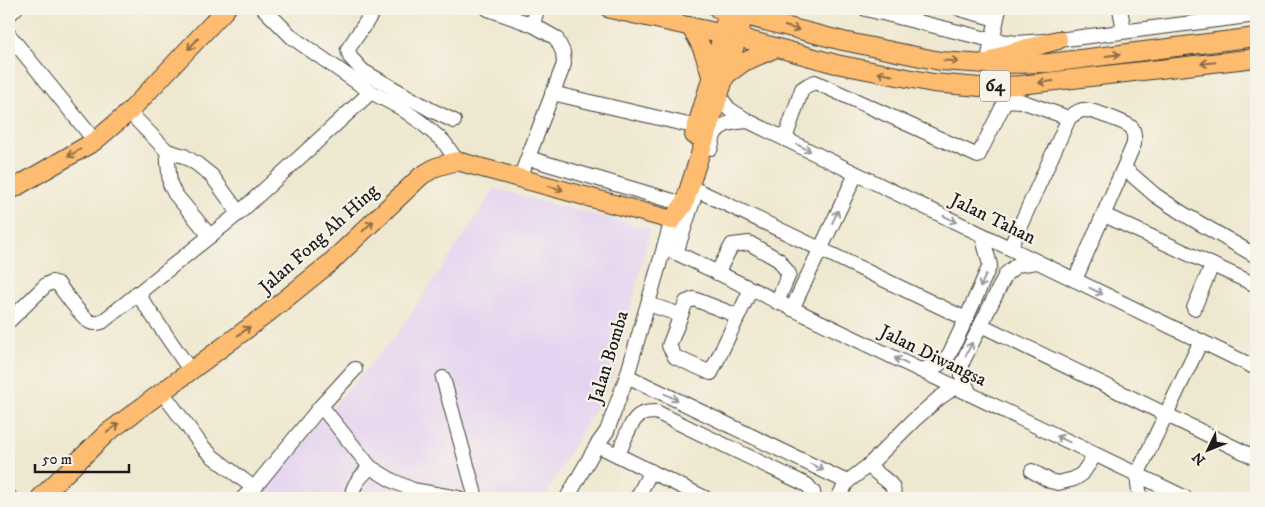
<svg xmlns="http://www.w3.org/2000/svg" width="1265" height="507" viewBox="0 0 1265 507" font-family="'IM FELL DW Pica',serif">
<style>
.built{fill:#e5d3f1}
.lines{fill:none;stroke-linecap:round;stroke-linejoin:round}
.minor-casing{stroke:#3c3b37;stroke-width:16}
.major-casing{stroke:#3c3b37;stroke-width:20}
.minor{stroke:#fff;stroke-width:14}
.major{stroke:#fdbc6f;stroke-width:18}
.oneway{stroke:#8c6c46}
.oneway2{stroke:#999}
.labels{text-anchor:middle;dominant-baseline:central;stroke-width:4.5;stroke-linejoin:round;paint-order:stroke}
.shield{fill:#f7f3e8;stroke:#5e5c59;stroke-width:1}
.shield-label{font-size:18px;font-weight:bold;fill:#1c1c1c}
.street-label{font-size:19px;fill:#1c1c1c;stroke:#f7f3e8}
</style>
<rect width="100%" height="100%" fill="#f7f3e8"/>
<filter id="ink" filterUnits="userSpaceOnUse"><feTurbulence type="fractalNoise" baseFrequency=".02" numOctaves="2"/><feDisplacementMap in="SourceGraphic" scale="10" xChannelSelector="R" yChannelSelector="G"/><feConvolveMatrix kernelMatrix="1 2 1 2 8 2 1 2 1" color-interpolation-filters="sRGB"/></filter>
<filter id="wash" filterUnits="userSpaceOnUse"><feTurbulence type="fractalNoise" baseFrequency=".0096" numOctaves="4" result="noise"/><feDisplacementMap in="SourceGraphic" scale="20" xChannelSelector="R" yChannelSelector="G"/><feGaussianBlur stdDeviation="1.12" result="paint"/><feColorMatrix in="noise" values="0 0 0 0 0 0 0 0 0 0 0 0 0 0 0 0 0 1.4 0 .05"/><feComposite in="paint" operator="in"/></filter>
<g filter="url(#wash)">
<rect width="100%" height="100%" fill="#efe8d0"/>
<polygon class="built" points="495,189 650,229 615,373 544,498 252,498 399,332"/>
</g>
<g filter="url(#ink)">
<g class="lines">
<g class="minor-casing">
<g id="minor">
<polyline points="264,9 293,38 371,92 401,108 422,123 444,142 457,161"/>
<polyline points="375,9 348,49 350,57 363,71 431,110 454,121"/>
<polyline points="488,9 533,25 556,38 563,52 564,64 520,178"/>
<polyline points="866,9 991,40 1017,43 1058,40 1256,15"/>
<polyline points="960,9 996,19"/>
<polyline points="1120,9 1124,31"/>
<polyline points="9,15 15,9"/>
<polyline points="533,25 537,9"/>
<polyline points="9,35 95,141"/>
<polyline points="987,64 999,9"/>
<polyline points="552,93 697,127"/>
<polyline points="719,96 729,109 748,121 1256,368"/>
<polyline points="129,112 167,151 184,156 197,164 212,176 239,213"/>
<polyline points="785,139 802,89 808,85 815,82 978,156 1006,100 1021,101 1069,118"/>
<path d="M711,148C712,143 713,136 716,132C724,122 737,122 748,121"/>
<polyline points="167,151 170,184 175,194 210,236"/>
<polyline points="528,158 673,201"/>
<polyline points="1124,168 1155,195 1182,213 1256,256"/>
<polyline points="697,190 966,319"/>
<polyline points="1104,215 1256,285"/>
<polyline points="664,247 1186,498"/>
<path d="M1010,248L1069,118C1074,114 1077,111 1083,110C1090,109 1128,123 1132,128C1135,132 1134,139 1134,144L1075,280"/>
<polyline points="676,253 696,192"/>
<polyline points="717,273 732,245 749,243 779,260 789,274 777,302"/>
<polyline points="137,293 190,370"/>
<polyline points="648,304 681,315 686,302 694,299 738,316"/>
<polyline points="1194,308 1212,265"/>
<polyline points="792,309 856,174"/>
<polyline points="681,315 669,346 675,357 711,373 751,289"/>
<path d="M9,321L46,285L52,282L58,284C65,293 81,317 90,322C94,324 98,323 102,322L239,213L371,92"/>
<polyline points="981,325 1256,458"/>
<polyline points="920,370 938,365 949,355 966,319 990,265 982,235"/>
<polyline points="627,376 847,482"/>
<polyline points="443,378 476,498"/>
<polyline points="162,392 202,446 212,456 254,488"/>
<polyline points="970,394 962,376 962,363 1006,274 1017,265 1037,262"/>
<path d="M321,406L370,467C362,476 351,485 352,498"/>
<polyline points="597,445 705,498"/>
<path d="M618,455C623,445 630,420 640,415C645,412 651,412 656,412L807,485L813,492L814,498"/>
<path d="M869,465C871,467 874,471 877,473C886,481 898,485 892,498"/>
<polyline points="370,467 393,481 413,490 458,498"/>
<polyline points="1032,471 1050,481 1058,483 1074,479 1082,474 1095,455"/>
<polyline points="9,496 10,498"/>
<polyline points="243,498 254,488 321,406 355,369"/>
<polyline points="567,498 597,445 607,431 627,376 672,220"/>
<polyline points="637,498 651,471"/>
<polyline points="838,498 847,482 869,465 914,420 938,399 955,387"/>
<polyline points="1140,498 1137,475 1201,341"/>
</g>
</g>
<g class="major-casing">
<g id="major">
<polyline points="610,9 738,37 836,64 933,83 980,87 1020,85 1256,58"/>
<polyline points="718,9 843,41 940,61 987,64 1007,64 1049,63 1256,37"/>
<path d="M689,26C701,41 706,58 711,76"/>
<polyline points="994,60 1007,54 1058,40"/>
<polyline points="725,76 744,62 776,48"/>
<polyline points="694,135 712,76 725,23"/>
<polyline points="9,191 95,141 129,112 226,9"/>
<polyline points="672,220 684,204 741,27"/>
<polyline points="40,498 107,433 263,317 330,263 421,176 436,167 457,161 672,220"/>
</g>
</g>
<use href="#minor" class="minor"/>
<use href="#major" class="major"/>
</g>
<defs><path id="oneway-shaft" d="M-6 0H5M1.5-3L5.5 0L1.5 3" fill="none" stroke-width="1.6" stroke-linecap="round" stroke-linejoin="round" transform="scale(1.25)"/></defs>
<g class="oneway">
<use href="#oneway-shaft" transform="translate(792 28) rotate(15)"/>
<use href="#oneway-shaft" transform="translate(193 44) rotate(133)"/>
<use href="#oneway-shaft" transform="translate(1113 55) rotate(-7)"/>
<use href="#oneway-shaft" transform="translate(951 61) rotate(3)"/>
<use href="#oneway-shaft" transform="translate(1208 63) rotate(174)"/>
<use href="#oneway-shaft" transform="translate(885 74) rotate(-169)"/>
<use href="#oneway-shaft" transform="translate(1046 82) rotate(173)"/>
<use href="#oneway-shaft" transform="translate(74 153) rotate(150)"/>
<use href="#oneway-shaft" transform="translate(556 188) rotate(15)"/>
<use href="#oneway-shaft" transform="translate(368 226) rotate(-44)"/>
<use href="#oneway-shaft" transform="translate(244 331) rotate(-36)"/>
<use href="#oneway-shaft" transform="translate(113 428) rotate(-37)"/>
</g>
<g class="oneway2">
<use href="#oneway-shaft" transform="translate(804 148) rotate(26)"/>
<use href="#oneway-shaft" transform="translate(835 217) rotate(-65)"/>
<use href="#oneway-shaft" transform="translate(950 219) rotate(26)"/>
<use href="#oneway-shaft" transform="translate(983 281) rotate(114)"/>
<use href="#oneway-shaft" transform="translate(1096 291) rotate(26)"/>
<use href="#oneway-shaft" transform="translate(969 349) rotate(-64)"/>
<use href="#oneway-shaft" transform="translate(901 361) rotate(-154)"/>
<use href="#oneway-shaft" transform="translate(671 397) rotate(26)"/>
<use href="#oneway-shaft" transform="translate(1063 439) rotate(-154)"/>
<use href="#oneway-shaft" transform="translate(817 467) rotate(26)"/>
</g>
</g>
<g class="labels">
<rect class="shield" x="980" y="70.5" width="30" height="31" rx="4"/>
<g class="shield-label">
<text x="995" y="86">64</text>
</g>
<g class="street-label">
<text transform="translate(993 219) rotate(26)">Jalan Tahan</text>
<text transform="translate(319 239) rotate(-42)">Jalan Fong Ah Hing</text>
<text transform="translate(933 356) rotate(26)">Jalan Diwangsa</text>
<text transform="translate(609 357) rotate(-73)">Jalan Bomba</text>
</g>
</g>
<rect width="1265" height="507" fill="none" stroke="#f7f3e8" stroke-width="30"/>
<g transform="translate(1208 450) rotate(227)" stroke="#f7f3e8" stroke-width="4" paint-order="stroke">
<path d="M0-4L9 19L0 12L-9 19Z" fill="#1c1c1c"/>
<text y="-8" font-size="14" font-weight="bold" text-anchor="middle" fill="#1c1c1c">N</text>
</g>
<path d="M35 464v8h94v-8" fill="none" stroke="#1c1c1c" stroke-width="2.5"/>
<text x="42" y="464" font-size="15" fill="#1c1c1c" stroke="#f7f3e8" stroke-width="4" paint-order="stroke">50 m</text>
</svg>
